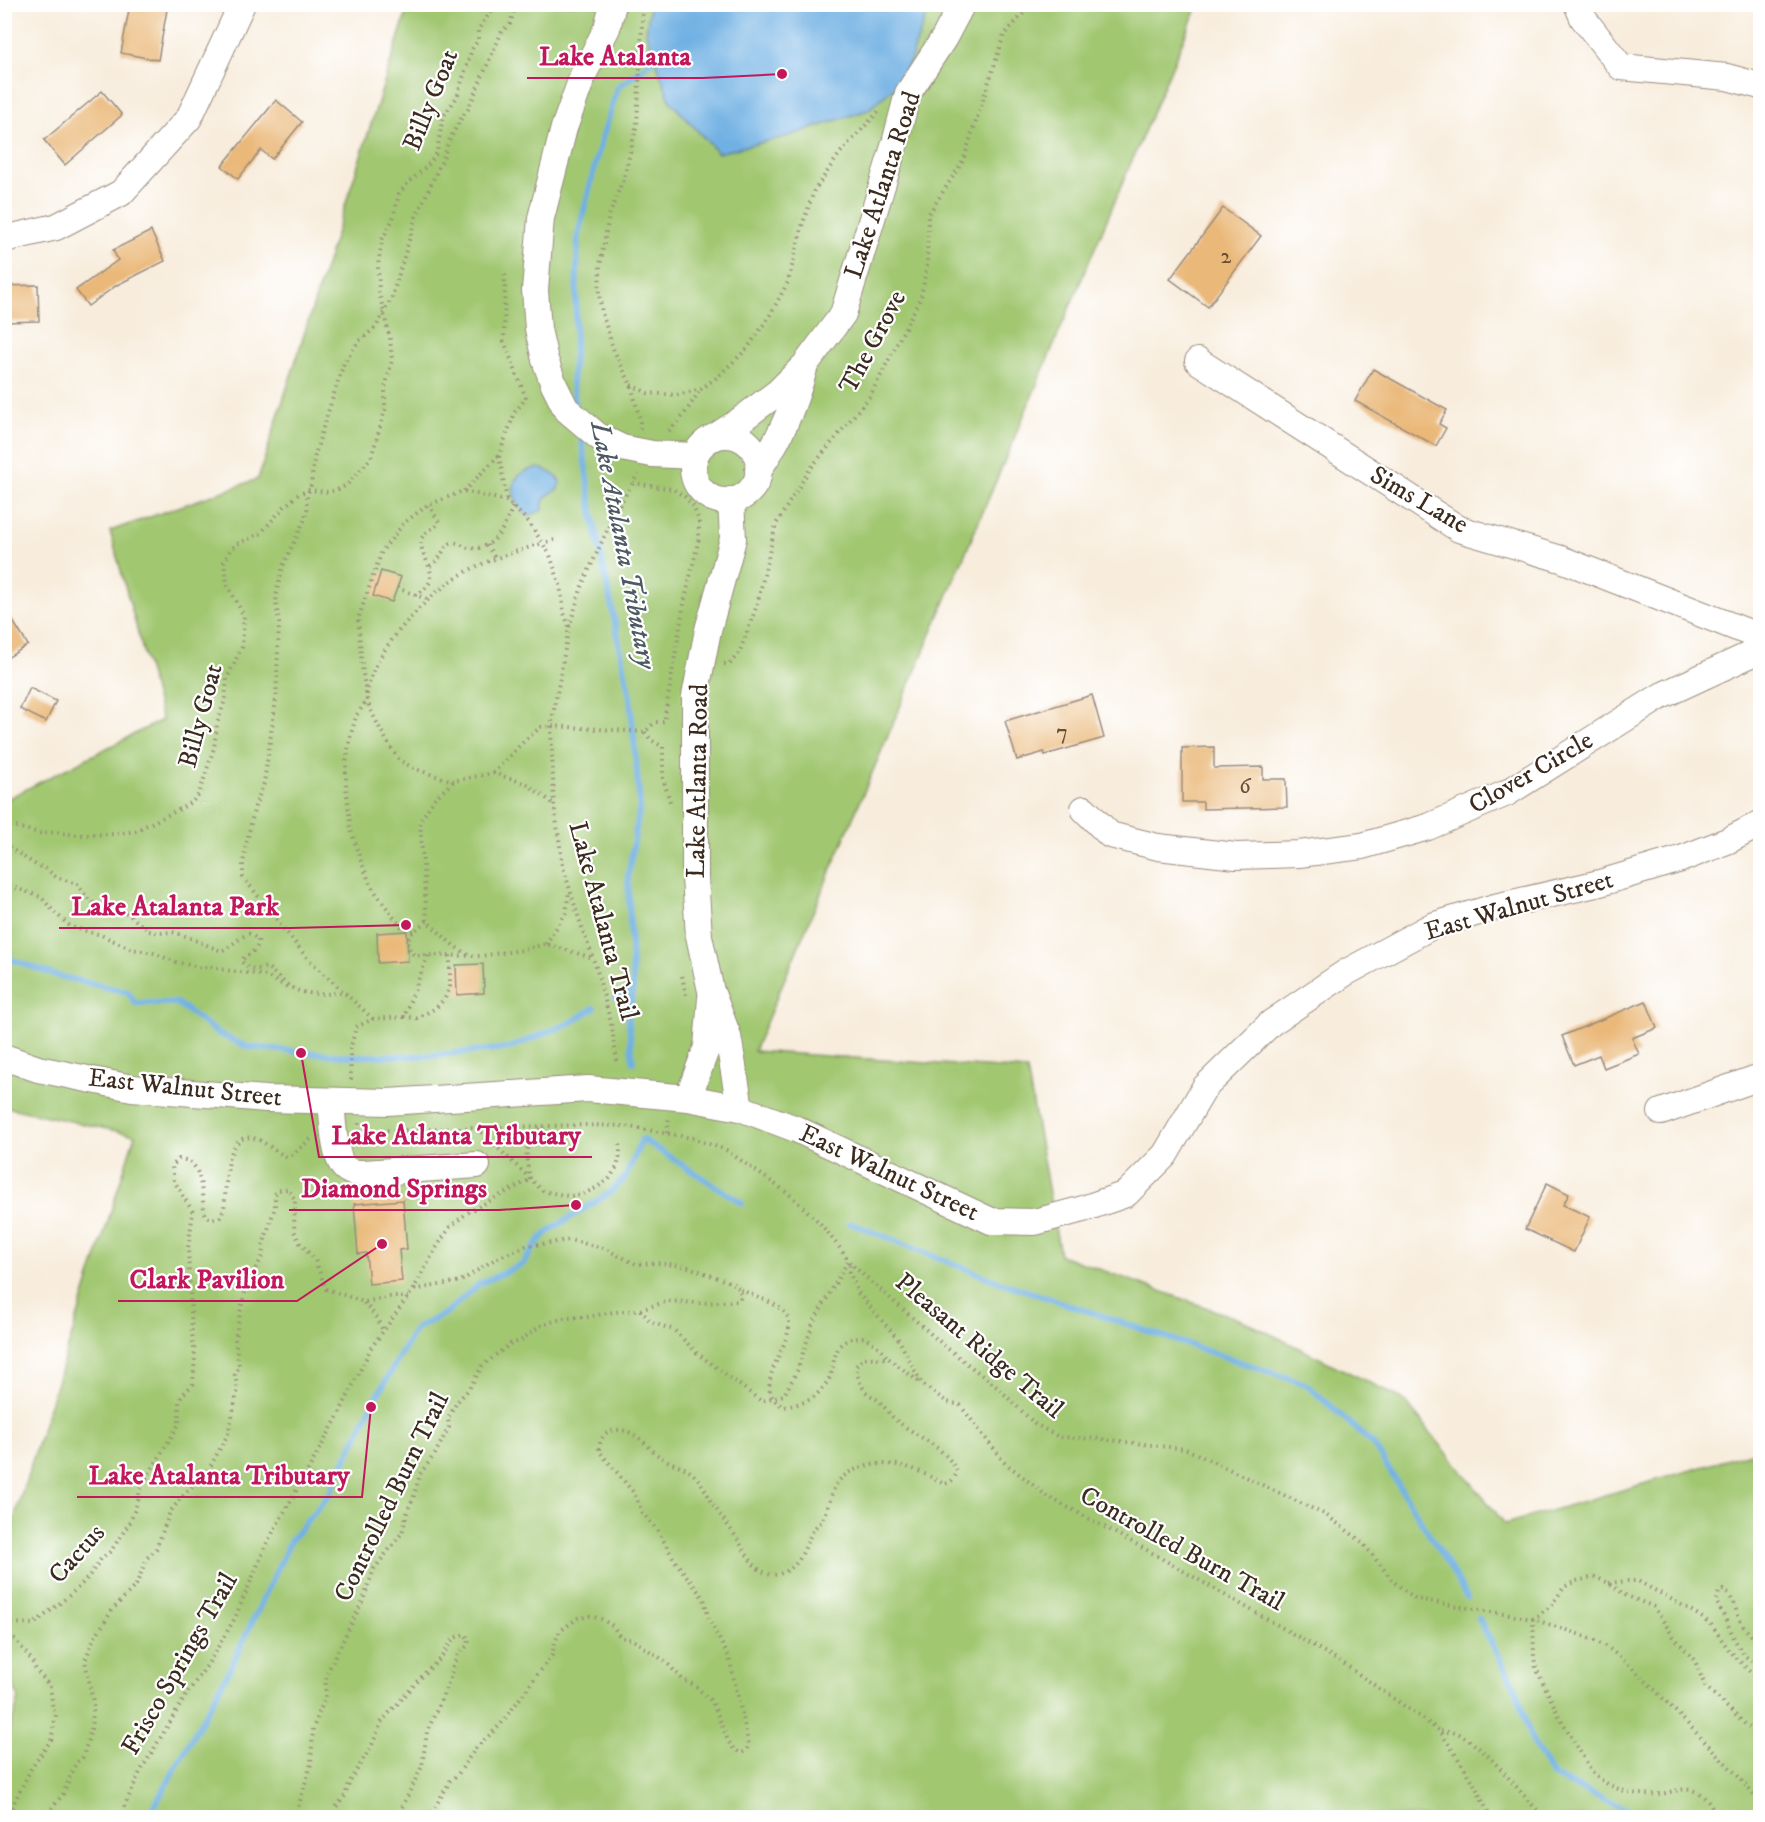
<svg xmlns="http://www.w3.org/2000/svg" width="1765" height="1822" viewBox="0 0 1765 1822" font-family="'IM FELL DW Pica',serif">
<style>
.green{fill:#a1c771;stroke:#6e7848;stroke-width:1.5}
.water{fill:#6fb0e3;stroke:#556d80;stroke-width:1.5}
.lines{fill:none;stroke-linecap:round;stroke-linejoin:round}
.stream{stroke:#6fb0e3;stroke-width:6}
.building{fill:#eab878}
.minor-casing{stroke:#9a8c7e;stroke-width:28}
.path{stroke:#9a8c7e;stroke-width:4;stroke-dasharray:1.5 4.5;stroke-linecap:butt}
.minor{stroke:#fff;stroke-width:26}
.labels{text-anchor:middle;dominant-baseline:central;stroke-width:4.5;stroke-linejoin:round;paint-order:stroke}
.number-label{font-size:22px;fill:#674e34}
.street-label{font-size:26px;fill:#3b2a1e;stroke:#fff}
.water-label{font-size:27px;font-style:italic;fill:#4d5963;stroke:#fff}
.leader{fill:none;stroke:#c2185b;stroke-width:2}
.callout-dot{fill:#c2185b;stroke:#fff;stroke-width:2}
.callout-label{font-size:27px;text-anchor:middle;font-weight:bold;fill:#c2185b;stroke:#fff;stroke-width:4.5;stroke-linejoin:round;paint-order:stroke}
</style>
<rect width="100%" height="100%" fill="#fff"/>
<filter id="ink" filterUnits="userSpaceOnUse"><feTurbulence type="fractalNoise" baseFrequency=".0167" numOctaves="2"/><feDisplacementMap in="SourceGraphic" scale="12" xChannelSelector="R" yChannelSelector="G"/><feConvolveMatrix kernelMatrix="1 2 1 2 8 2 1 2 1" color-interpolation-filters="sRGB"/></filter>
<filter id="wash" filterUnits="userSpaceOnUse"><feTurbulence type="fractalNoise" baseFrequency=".008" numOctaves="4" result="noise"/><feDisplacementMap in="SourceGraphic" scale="24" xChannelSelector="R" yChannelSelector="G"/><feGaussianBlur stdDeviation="1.35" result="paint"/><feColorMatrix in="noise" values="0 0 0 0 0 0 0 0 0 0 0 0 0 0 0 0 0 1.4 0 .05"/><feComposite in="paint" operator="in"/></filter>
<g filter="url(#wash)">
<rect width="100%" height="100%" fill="#f8eddd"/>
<polygon class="green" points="409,5 1198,5 754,1051 1027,1070 1060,1255 1244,1321 1403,1399 1505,1524 1760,1450 1760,1817 5,1817 5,1746 19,1698 5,1669 5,1547 135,1135 5,1107 5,800 162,720 110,531 258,479"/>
<g class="water">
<polygon points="650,5 650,4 930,5 909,64 897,85 868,110 789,136 718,153 670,101 646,33"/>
<path d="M538,468C547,470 555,473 560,481L558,489C548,495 541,497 543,510L528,516C508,497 506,473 538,468Z"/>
</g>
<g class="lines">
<g class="stream">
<polyline points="575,403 572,383 575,340 578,235 600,145 618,87 650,63 659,51"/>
<polyline points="581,434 592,511 630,697 640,805 628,877 633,991 628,1014 633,1062"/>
<polyline points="4,957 58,976 128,992 135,1003 177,1003 219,1034 248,1047 346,1056 424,1056 509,1048 570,1023 594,1008"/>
<polyline points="616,998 633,991"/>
<polyline points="850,1223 997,1281 1306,1384 1373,1444 1455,1576 1467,1598"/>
<polyline points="1479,1619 1517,1691 1532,1741 1553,1776 1607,1801 1648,1818"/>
<polyline points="148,1818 230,1669 291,1540 328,1496 371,1407 415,1329 446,1313 479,1284 523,1264 541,1238 555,1227 608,1194 625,1178 642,1139 742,1203"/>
</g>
</g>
<g id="blocks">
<g class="building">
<polygon points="130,4 168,4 158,60 121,53"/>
<polygon points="102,91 122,115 65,165 44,140"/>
<polygon points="276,100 302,122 272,159 261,150 238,179 222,166"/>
<polygon points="1223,208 1261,236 1208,307 1170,279"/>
<polygon points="151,231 165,261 117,285 88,306 76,290 118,260 113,250"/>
<polygon points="38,285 39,321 4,322 4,286"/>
<polygon points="1373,369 1447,410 1439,424 1446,428 1436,446 1355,401"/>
<polygon points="381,571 401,577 392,602 373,596"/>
<polygon points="4,607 28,645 4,660"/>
<polygon points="30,688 56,701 46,722 20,709"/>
<polygon points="1092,695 1104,738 1045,755 1044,752 1017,760 1005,721"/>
<polygon points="1214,747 1214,768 1263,767 1263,779 1286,779 1287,807 1203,809 1203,802 1182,802 1182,748"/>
<polygon points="407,931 408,961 378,963 377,933"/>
<polygon points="483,964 484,993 457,995 456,965"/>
<polygon points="1646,1001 1657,1028 1632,1038 1639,1054 1604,1068 1599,1055 1574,1065 1562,1036"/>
<polygon points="1547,1183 1569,1194 1563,1205 1590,1217 1574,1252 1525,1229"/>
<polygon points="403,1200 407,1249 399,1250 402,1281 369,1284 366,1253 358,1254 354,1204"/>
</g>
</g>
</g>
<g filter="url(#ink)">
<use href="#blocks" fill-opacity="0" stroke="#9a8c7e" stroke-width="1.5"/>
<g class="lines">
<g class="minor-casing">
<g id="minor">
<polyline points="613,4 607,28 583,75 564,128 541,218 535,290 538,329 545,360 554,385 566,409 599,437 622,448 652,454 695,456"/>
<polyline points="1577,4 1583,18 1621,67 1727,77 1760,86"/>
<polyline points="4,239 56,227 121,193 189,118 242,4"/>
<polyline points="1198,361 1459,529 1561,559 1760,637"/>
<circle cx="726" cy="468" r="33"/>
<polyline points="715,437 738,422 778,392 805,365 843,314 895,143 908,93 944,38 962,4"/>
<path d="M758,470C781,439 794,405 804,369"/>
<polyline points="731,500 733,539 708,630 695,696 695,878 699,936 711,991 728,1036 740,1108"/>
<polyline points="1084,809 1110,835 1158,847 1236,856 1299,854 1362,846 1428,827 1507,793 1661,696 1760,650"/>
<polyline points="4,1057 38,1069 132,1088 266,1099 388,1102 588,1089 688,1098 740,1108 796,1129 991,1221 1035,1222 1083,1209 1126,1194 1165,1155 1205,1087 1271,1023 1345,973 1432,926 1495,907 1600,883 1681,859 1727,841 1760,824"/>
<polyline points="688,1098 707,1047 711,998"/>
<path d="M331,1101C333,1117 333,1159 346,1169C351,1173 358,1173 364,1173L477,1165"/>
<polyline points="1661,1112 1760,1077"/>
</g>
</g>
<g class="path">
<polyline points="631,385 648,393 677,395 701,389 716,378 747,349 770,315 788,282 803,223 814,191 840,153 879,111"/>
<polyline points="640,429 640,420 631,385 614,351 602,313 599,294 600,265 609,216 624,177 637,124 643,4"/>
<polyline points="669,431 683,416 701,389"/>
<polyline points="499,456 507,501"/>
<polyline points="464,491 499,455 515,412 526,398 504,341 505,270"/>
<polyline points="547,542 555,540"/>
<polyline points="487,545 495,558"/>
<path d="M430,566C442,560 443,545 452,543C457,541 463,547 469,548C495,551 505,526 513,506"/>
<polyline points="397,588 427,599"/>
<path d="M415,595C450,578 415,555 422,538C426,530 435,529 439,522L429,505"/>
<polyline points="724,664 730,664 740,651 757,605 776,524 810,469 870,396 921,297 927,265 928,215 963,161 1004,35 1032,4"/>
<polyline points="645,732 651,740 663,747 663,778 671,805"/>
<polyline points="493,773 526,739 541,727 551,726 645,732 655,722 664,722 683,608 699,538 699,521 693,506 685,497 673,489 633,483"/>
<path d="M454,781C440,777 409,769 399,759C392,752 367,707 367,698C367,657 422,601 454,579C481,561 512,553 543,543"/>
<polyline points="4,827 16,827 40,833 55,832 78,835 116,834 135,831 180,809 193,801 199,794 214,748 217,724 225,700 227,678 242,647 244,616 227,584 224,562 231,549 239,543 260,534 284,507 299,494 309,490 328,492 337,490 347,485 371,458 385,410 385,388 392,360 390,339 379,292 378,266 382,240 393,219 399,194 405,186 431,162 437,152 443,117 457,97 472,49 478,40 478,30 496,4"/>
<path d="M4,844L36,865L45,868L56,877L77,884L89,900L99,907L112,911H124L149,931L160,933L172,932L183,935L221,951C232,947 238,937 249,934L258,939C259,952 249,952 241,961L248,968L258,969L267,967C289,986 291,993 322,994C331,994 338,992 346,994"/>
<polyline points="4,884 41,897 54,912 71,927 101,935 132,949 153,953 176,962 199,967 212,967 231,971 256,974 266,976 287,987"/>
<path d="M427,921C416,932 398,936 414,955L480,956L523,950L546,944L593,958"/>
<polyline points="413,931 400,926 371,886 361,861 351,830 346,788 346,763 350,738 356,716 367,700 362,667 358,619 382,551 403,524 426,506 463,491 507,501 529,522 550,555 560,585 564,613 569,627"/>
<polyline points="546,944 566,913 569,892"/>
<polyline points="468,955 454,946 427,921 420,821 435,798 454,781 493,773 527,784 554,804"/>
<polyline points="682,976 686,995"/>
<polyline points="404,1017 417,1018 436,1008 445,998 450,987 450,955"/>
<polyline points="373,1019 307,958 243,877 243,864 246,845 255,806 264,783 276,699 279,623 276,603 277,590 283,566 304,521 307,509 307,496 311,485 314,459 321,434 344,363 358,342 376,327 392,297 416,217 444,156 448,143 460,120 468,109 502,31 510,24 516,4"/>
<polyline points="617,1061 611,1023 596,967 579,919 563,867 554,804 551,726 569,627 583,583 616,511 638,474"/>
<polyline points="351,1080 350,1050 356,1027 373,1019 404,1017 428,955"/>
<polyline points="359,1123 359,1131 586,1125 625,1126 692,1138 726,1150 789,1194 820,1223 839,1247 851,1264 947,1348 997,1387 1035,1424 1059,1437 1101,1439 1186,1449 1326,1515 1361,1541 1394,1582 1416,1599 1533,1619 1581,1635 1606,1646 1627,1663 1654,1689 1739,1777 1760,1803"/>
<polyline points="477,1128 543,1191 568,1196 581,1195 596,1188 609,1179 617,1167 620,1155 620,1141"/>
<polyline points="667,1133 669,1118"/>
<path d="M530,1179C525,1155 523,1143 542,1126"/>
<polyline points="850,1265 849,1271 858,1293 899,1340 922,1384 947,1402 960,1405 1004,1462 1047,1496 1145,1549 1340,1661 1440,1731 1472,1780 1491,1818"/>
<path d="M741,1289C754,1298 776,1301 786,1314C803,1338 743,1386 784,1407C794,1405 806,1403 815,1396C820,1392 830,1380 831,1374C837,1349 835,1339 865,1337L882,1350L888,1358"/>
<polyline points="364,1303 375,1315 384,1332"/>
<polyline points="640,1310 651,1322 674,1330 697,1353 761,1401 784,1395 797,1371 813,1323 848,1261"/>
<polyline points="1609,1583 1627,1581 1638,1581 1689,1609 1710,1623 1729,1650 1752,1674 1760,1679"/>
<path d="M1760,1644C1752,1638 1745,1629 1740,1620C1735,1610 1734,1596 1723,1590L1719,1592L1716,1602C1731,1623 1734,1655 1760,1666"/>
<path d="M1441,1731C1447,1732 1454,1732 1459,1734C1494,1754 1517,1791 1545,1818"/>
<path d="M6,1818L31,1769L51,1740L56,1715L53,1709L50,1686L36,1670L31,1659L17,1642L8,1634L6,1628L10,1623L34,1624L70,1595L86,1580L101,1559L111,1551L130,1522L138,1501L140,1489L179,1424V1402L184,1393L193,1384L195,1356L192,1334L188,1248L193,1212L174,1181L172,1166L179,1159C206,1160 199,1196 206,1216L211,1219L220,1217C222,1214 223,1211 224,1208C227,1191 223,1132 253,1138C266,1141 274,1152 286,1156L292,1155L313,1137"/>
<polyline points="44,1818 63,1794 76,1763 83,1757 91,1729 94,1706 85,1661 93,1640 113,1609 136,1585 147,1558 156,1549 170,1512 186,1492 204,1478 228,1434 238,1389 235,1375 239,1366 235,1339 241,1308 247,1285 256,1278 256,1268 262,1257 264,1242 275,1207 275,1194 278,1190 288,1189 295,1199 294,1231 300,1243 315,1260 326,1289 364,1302 390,1297 408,1297"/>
<polyline points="119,1818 140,1772 188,1692 208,1664 235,1618 267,1543 337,1418 371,1348 413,1290 436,1248 450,1227 467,1213 531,1179"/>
<polyline points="295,1818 311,1764 313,1728 325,1698 326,1675 363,1600 374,1569 402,1533 408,1509 413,1499 420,1474 435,1454 449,1427 448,1418 457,1402 469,1389 482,1366 510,1344 520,1341 540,1326 563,1318 587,1317 613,1312 640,1310 668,1301 700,1303 738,1301 741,1297 740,1289 732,1283 688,1267 661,1263 636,1264 603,1248 570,1240 526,1246 495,1259 461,1281 413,1290"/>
<polyline points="333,1818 336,1807 345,1796 349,1783 372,1745 382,1721 426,1672 440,1659 454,1638 465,1634 469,1640 468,1645 458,1654 453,1666 450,1679 427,1732 422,1766 397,1818"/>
<path d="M429,1818L450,1781L458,1774L475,1749L501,1724L552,1655L555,1642L560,1631L578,1618L590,1616L601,1619L613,1626L620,1637L633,1640L665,1661L683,1680L694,1685L704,1694L712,1702L717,1713L728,1741L734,1749L741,1753L746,1751L749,1745L729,1657L709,1620L704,1599L675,1561L658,1531L642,1512L634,1493L599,1451C599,1439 605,1430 617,1430C634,1429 647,1446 659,1456C669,1464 684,1465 694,1475C704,1484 709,1499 716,1509C724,1521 733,1531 740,1543C746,1554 754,1569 766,1573C773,1576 778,1575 784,1572C802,1565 804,1545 814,1529C817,1525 821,1523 823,1519C829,1509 830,1495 836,1485C848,1465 882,1461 903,1466C917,1469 931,1477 944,1484C952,1482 954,1479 957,1472C946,1447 917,1437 897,1421C889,1415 885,1406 878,1400C874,1397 869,1395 866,1392C860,1385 857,1375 856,1366L864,1358H888L922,1384"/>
<path d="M1718,1818C1712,1808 1707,1797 1697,1792C1683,1786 1674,1792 1660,1794C1635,1797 1607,1789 1591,1770L1559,1716L1536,1668L1534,1658L1533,1619L1552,1605L1564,1587L1576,1581L1595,1577L1609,1583L1625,1595L1654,1607L1673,1636L1695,1661L1705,1686L1746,1725L1757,1733L1760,1734"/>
</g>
<use href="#minor" class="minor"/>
</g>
</g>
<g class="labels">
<g class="number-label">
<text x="1226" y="256">2</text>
<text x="1062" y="732">7</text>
<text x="1245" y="786">6</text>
</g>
<g class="street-label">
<text transform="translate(431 100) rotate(-68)">Billy Goat</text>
<text transform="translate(883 185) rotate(-72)">Lake Atlanta Road</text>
<text transform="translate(873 342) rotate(-62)">The Grove</text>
<text transform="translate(1419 500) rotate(30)">Sims Lane</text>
<text transform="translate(201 716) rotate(-75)">Billy Goat</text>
<text transform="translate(1531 773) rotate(-30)">Clover Circle</text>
<text transform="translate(698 781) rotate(-89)">Lake Atlanta Road</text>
<text transform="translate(1519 906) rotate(-16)">East Walnut Street</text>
<text transform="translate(603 921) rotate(75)">Lake Atalanta Trail</text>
<text transform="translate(185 1088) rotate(6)">East Walnut Street</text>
<text transform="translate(889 1173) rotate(25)">East Walnut Street</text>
<text transform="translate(979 1346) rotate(40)">Pleasant Ridge Trail</text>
<text transform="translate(392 1497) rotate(-64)">Controlled Burn Trail</text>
<text transform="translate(1182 1549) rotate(29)">Controlled Burn Trail</text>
<text transform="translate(77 1554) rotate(-48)">Cactus</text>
<text transform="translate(180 1664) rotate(-60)">Frisco Springs Trail</text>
</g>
<g class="water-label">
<text transform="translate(623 545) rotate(79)">Lake Atalanta Tributary</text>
</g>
</g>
<path class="leader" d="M782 74L703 78H527M406 925L291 928H59M301 1053L319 1157H592M576 1205L499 1210H289M382 1244L297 1301H118M371 1407L362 1497H77"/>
<g class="callout-dot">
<circle cx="782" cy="74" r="6"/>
<circle cx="406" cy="925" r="6"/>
<circle cx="301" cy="1053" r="6"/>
<circle cx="576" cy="1205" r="6"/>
<circle cx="382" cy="1244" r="6"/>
<circle cx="371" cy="1407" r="6"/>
</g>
<g class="callout-label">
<text x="615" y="65">Lake Atalanta</text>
<text x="175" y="915">Lake Atalanta Park</text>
<text x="456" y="1144">Lake Atlanta Tributary</text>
<text x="394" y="1197">Diamond Springs</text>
<text x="207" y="1288">Clark Pavilion</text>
<text x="219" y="1484">Lake Atalanta Tributary</text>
</g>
<rect width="1765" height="1822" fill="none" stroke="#fff" stroke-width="24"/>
</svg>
